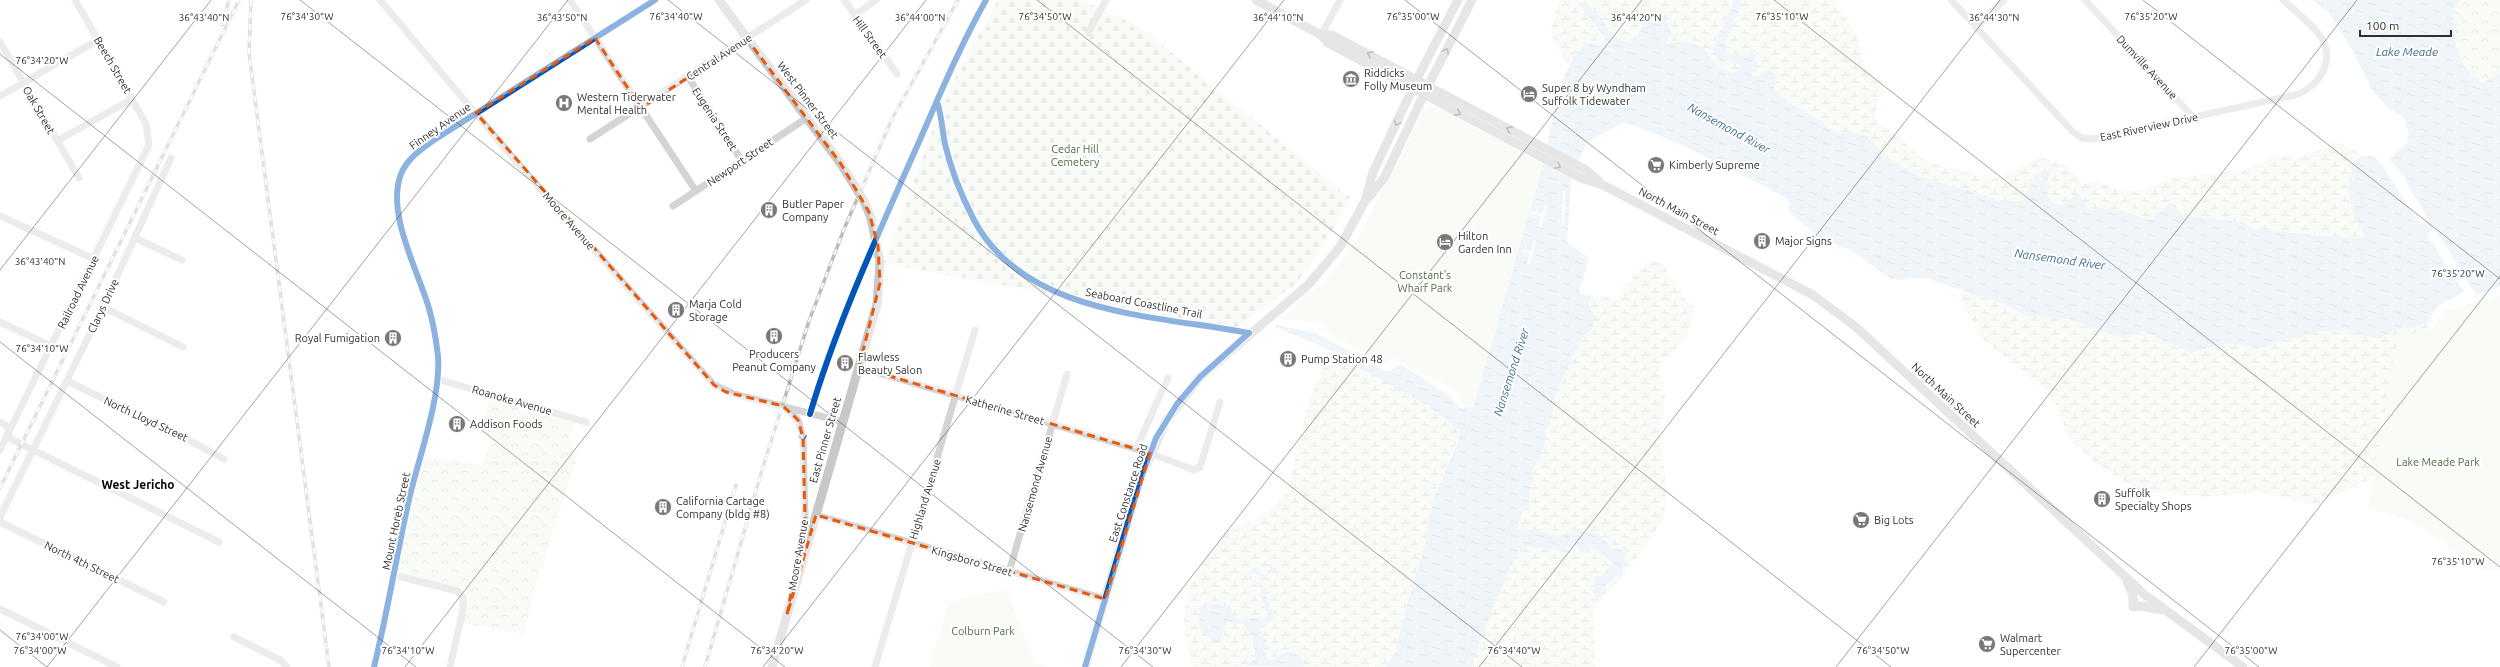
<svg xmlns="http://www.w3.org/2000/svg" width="2500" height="667" viewBox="0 0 2500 667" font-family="Ubuntu,sans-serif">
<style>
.grass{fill:url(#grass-dots)}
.forest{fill:url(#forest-crowns)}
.wetland{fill:url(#wetland-marsh)}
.cemetery{fill:url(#cemetery-stones)}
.park{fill:#f1f5ed}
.water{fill:url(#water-ripples)}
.pier{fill:#fff}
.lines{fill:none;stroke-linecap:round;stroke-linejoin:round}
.river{stroke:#dbe9f2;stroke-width:11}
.minor{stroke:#d4d4d4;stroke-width:7}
.major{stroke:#c8c8c8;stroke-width:9}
.rail-casing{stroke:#bcbcbc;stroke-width:3.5}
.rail{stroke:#fff;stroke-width:2;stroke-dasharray:6;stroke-linecap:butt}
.major-bridge{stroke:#c8c8c8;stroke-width:9}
.cycleway-casing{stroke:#fff;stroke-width:8}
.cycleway{stroke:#0057b8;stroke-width:6}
.oneway{stroke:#747474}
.oneway2{stroke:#7a7a7a}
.marked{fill:none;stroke:#e8590c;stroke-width:3;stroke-dasharray:8 5;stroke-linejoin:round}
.ticks{fill:none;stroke:#303030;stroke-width:1;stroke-opacity:0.45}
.labels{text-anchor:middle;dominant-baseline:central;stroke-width:4;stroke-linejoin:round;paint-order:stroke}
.street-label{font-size:11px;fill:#303030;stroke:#fff}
.poi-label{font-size:11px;fill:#303030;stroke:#fff;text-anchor:start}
.park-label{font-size:11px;fill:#526b3e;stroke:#fff}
.water-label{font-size:12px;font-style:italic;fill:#3f7091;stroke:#fff}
.neighbourhood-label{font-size:12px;font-weight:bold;fill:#000;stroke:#fff}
.ticks-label{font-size:10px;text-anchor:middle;fill:#303030;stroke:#fff;stroke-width:4;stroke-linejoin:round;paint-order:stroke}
</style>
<defs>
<pattern id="grass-dots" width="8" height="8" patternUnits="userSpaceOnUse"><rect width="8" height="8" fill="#f1f5ed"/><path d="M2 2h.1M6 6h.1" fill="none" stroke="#cfd2cc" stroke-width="1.8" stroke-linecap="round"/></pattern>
<pattern id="forest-crowns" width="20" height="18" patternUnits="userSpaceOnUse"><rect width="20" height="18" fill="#f1f5ed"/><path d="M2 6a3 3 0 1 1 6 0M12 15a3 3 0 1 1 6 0" fill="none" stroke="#cfd2cc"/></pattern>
<pattern id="wetland-marsh" width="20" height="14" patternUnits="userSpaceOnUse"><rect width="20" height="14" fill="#f1f5ed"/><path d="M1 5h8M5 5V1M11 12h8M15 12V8" fill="none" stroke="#cfd2cc"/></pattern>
<pattern id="cemetery-stones" width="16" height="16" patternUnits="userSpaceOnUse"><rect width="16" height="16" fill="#f1f5ed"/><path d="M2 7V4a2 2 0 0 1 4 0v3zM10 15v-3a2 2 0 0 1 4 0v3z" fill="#cfd2cc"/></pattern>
<pattern id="water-ripples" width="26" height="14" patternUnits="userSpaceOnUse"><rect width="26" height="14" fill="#dbe9f2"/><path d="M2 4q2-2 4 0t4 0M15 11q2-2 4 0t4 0" fill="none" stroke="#bcc8d0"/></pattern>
</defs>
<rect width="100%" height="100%" fill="#fff"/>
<circle class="grass" cx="550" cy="54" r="5.5"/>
<g class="forest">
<polygon points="2460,0 2500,0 2500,74 2482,83 2471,75 2462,63 2456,48 2453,12"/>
<polygon points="489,396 574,421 569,440 577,456 536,583 524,634 463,623 469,598 464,591 397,571 424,457 482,465 493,437 483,433"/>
</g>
<g class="wetland">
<path d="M1559,0H1734L1713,48L1724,63L1732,61L1739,64L1740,68L1734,73C1707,71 1714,42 1683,43C1676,43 1670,43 1664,47L1663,43L1671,37V31L1654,15L1641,26L1638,39L1631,43C1616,39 1611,30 1601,20C1595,14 1585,10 1579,6L1616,55L1603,47L1576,52L1569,66L1557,47L1551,29Z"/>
<path d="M1742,0H1833L1857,34L1864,67L1879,83L1882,93L1874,116L1876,122L1896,135L1926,162L1991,178L2001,177L2040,157L2068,166L2081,184L2096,182L2124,191H2140L2174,178L2242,170L2261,164L2275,155L2298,157L2323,149L2333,141L2355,150L2361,156C2342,171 2350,223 2367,236V239C2347,240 2329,235 2309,233C2290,231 2269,234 2251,228C2248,227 2246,224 2243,223C2226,217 2206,221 2189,217C2183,216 2181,212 2178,207L2165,205L2151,220C2125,213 2119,205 2090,210L2086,207L2081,196L2072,197L2066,203L2053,202L2046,194L2047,179L2035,177L2023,201H2003L1913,174L1884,154L1867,137L1853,133H1837L1830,130L1822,121L1786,101L1774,89L1777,77L1769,70L1761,76H1751L1750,74L1759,64L1755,60L1758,56L1746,57L1727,52L1725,45Z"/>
<path d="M1656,261L1661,263L1686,300L1695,307L1687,336L1661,365L1659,372L1665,397L1660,434L1666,488L1664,519L1622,578L1599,600L1593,610L1595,667H1474V658L1494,606L1513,562L1524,545C1532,542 1546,550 1555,551C1563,552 1568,546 1575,545C1586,543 1609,553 1613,564L1602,576H1595L1596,586L1593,596L1613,577L1623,549C1612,548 1605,544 1599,535L1571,532L1549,536L1532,529L1519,530L1517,527L1522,513L1529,503L1533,471L1545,443V431L1550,423L1555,396L1579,342L1593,327L1594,316L1589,305L1590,296L1582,295L1580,290C1591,298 1605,297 1618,297L1641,267L1645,263Z"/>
<polygon points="1960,290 2003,304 2024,315 2069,319 2124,339 2143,331 2184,351 2196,353 2229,343 2257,348 2266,347 2280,340 2301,337 2313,332 2348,330 2373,338 2381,338 2396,329 2416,327 2427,321 2433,315 2406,376 2384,468 2369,480 2316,504 2259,492 2201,497 2163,491 2144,494 2096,463 2068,437 2055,401 2043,387 1982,339 1964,306"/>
<path d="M1330,351C1352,364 1454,415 1460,434L1431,504L1425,546L1406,608L1395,653L1386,667H1375L1374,659L1369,667H1304L1282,653L1273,661L1267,658L1264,649L1267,642L1260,630L1268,624L1274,613L1267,600L1265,591L1251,575L1255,572L1263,576L1269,575L1270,566L1267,574L1250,570L1251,579L1261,589L1260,597L1268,613L1266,617L1238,619L1233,616L1230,607L1200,609L1201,618L1199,623L1221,640L1227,622C1247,618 1252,635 1253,652C1254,655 1255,657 1254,660L1247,666L1249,667H1193L1185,634L1184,615L1187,596L1194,578L1224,535L1267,513L1287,493L1309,400Z"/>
</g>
<polygon class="cemetery" points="998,0 1080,0 1139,26 1350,198 1328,237 1297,283 1235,329 884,263 944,99"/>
<g class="park">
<polygon points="1434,106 1538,162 1543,167 1473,406 1462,403 1456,390 1394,357 1385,363 1333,336 1320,324 1297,319 1279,321 1332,273 1357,240 1424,110"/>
<polygon points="2500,296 2500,569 2478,569 2416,523 2368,508 2398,338 2432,328 2444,311"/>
<polygon points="1001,590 1008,592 1034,662 1049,667 929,667 949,602"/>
</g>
<g class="water">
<path d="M1734,0H1742L1725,45L1727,52L1746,57L1751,50L1758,52L1755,60L1760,66L1756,71L1751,72V76H1760L1769,70L1777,77L1774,89L1786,101L1822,121L1830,130L1838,133H1853L1867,137L1884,154L1913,174L2003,201H2023L2035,177L2043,171L2051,172C2044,184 2044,209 2065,203C2071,201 2072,195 2078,193L2090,210C2119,205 2124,213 2151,220L2169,203H2174L2182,214L2188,217L2234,221L2244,223L2252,228L2284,232L2363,239L2367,236C2352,225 2342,176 2356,160C2361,154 2366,157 2373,155L2382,165L2464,292L2439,305L2427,321L2416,327L2396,329L2381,338H2373L2348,330L2313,332L2301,337L2280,340L2266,347L2257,348L2229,343L2191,353L2143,331L2124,339L2069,319L2024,315L2003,304L1929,279L1915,277L1900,280L1889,278L1851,250L1821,239L1790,213L1788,210L1791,203L1783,196L1684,146L1628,123L1621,124L1586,143L1571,182L1567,242L1589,258L1579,292L1582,295L1591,296L1589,305L1594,316L1593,327L1579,342L1555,396L1550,423L1545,431V443L1533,471L1529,503L1522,513L1517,527L1519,530C1529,529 1542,529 1549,536C1564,535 1580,528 1595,533C1607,537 1607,553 1627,548L1622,574C1611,578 1603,586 1601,597L1595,599L1593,596L1596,586L1595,576H1602L1612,564L1606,556L1590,547L1589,553L1581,552L1577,545L1559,551L1524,545L1513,562L1494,606L1474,658V667H1386L1395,653L1406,608L1425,546L1431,504L1456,447L1460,434L1459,430L1425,404L1321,346L1275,327L1276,325L1316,333L1386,371H1391L1398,365H1402L1447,394L1460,408L1473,407L1540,176L1562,80L1576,53L1586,44H1596L1616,54L1579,4L1581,2C1602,10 1604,36 1630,43L1637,39C1638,29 1648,16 1658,14L1665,19L1672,35L1662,45L1664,46C1671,42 1675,42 1683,42C1714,43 1708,71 1734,73L1740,68L1739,64C1724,57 1720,69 1713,48Z"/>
<polygon points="2313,0 2460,0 2453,12 2456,48 2462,63 2471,75 2482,83 2500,74 2500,287 2476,295 2407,184 2405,177 2389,159 2407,143 2409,135 2404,118 2388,108 2372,90 2354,53 2329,13"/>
<path d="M1272,562L1273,570L1269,575L1263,577L1255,572L1251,575L1253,579L1263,586L1267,600L1274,613L1272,621L1260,630L1267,642L1264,649L1267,658L1273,661C1282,653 1288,649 1300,655L1304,667L1247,666L1242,660L1251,662L1255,658L1252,637L1243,624L1227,622L1219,643L1214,642L1199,627V609C1205,602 1223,604 1230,607L1234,616L1238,619L1266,617L1268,613L1260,597L1261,589L1251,579L1248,574L1253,568L1261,574H1267Z"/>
</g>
<g class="pier">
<polygon points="1565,190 1565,206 1568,209 1565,209 1564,225 1562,225 1563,191"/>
<polygon points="1545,205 1547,206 1541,227 1539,226 1541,216 1536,215 1534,220 1535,214 1530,213 1531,211 1536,212 1537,206 1537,212 1542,214"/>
<polygon points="1534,240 1536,241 1530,264 1527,264 1530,253 1525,252 1522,257 1524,251 1519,250 1524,250 1526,243 1526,249 1531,251"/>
</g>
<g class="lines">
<polyline class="river" points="2413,239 2442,215"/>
<g class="minor">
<polyline points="380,0 514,159 714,385 734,394 843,422"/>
<polyline points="570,0 696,191"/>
<polyline points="844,0 897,74"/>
<path d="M1951,0L2072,131L2082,138L2093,139L2295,95C2322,86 2338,56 2317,32C2307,20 2294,10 2283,0"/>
<polyline points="2085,0 2193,117"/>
<polyline points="855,15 876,0"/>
<polyline points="1976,27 2004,0"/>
<polyline points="1088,33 1106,0"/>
<polyline points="1321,35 1340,0"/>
<polyline points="0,42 79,178"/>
<polyline points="688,77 742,161"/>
<polyline points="0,96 98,40"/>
<polyline points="590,139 806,0"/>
<polyline points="57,141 132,99"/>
<polyline points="673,206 807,118"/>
<polyline points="0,216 94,259"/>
<polyline points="135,238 182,260"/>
<polyline points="103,307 183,347"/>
<polyline points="0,322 51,346"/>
<polyline points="859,367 1150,453 1194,470 1200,467 1220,402"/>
<polyline points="437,379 586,422"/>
<polyline points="67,381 173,432 224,459"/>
<polyline points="787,409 798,420 803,438 805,518 797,568"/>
<polyline points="0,422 8,427 8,434 11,439 219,542"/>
<polyline points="1136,449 1168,378"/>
<polyline points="0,450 149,145 146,124 75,0"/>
<polyline points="816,515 1105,599"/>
<polyline points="0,517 103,307 171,158"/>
<polyline points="0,522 164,602"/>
<polyline points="1009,572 1067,374"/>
<polyline points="394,575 457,591 463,597 463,610 450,667"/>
<polyline points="0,609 117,667"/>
<polyline points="234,637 280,660 287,667"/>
<path d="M374,667C388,610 397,552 410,495C420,454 441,397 438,356C436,339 433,321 428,305C417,269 386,212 401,174C407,159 421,149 434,140L655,0"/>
<polyline points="875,667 975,330"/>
</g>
<g class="major">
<polyline points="719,0 841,164"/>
<polyline points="1256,0 1321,35 1328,43 1581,178 1603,185 1813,295 1856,327 2145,595 2243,667"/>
<polyline points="1321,35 1332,35 1586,170 1599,181"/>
<polyline points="1369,197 1384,178 1428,86 1472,0"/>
<polyline points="2127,581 2133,596 2133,607 2140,606 2162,610"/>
<polyline points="772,667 877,304 880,262 871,218"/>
<polyline points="1085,667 1142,475 1166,421 1200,377 1308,285 1340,247 1365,201 1373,172 1421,71 1458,0"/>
</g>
<g class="rail-casing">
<g id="rail">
<polyline points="251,0 249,53 329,667"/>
<polyline points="222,25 229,0"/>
<polyline points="0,488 239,0"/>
<polyline points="682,667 736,485"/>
<polyline points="705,667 762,470 809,321 844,229 892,119 958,0"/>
</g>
</g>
<use href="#rail" class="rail"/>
<polyline class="major-bridge" points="841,164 864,201 871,218"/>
<g class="cycleway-casing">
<g id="cycleway">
<path d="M937,102C942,116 942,130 945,144C951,170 962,197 974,220C1025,316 1156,315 1249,333"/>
<path d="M810,414C835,330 871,250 906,171C932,114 955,55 986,0"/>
<path d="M374,667C388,610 397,552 410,495C420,454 441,397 438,356C436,339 433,321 428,305C417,269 386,212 401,174C407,159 421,149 434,140L655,0"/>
<polyline points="1085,667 1142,475 1156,438 1177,404 1200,377 1249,333"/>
</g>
</g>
<use href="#cycleway" class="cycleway"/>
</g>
<defs><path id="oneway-chevron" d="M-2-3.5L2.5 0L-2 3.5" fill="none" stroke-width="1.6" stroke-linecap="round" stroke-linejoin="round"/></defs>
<g class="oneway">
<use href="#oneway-chevron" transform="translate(1446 51) rotate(-62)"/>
<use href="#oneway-chevron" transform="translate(1370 54) rotate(-153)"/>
<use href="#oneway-chevron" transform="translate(1458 113) rotate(28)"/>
<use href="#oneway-chevron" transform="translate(1397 123) rotate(115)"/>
<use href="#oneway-chevron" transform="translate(1509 129) rotate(-152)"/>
<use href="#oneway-chevron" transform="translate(1558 166) rotate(28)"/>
</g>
<use class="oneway2" href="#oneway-chevron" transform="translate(803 438) rotate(84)"/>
<path d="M0 0H2500V667H0ZM595,38L641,108L747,39L841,164L869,212L878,246L880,283L859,367L1150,453L1105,599L816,515L787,615L805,518L803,438L798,420L783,406L726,392L714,385L476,113Z" fill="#fff" fill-opacity=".55" fill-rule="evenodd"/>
<path class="marked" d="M595,38L641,108L747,39L841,164L869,212L878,246L880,283L859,367L1150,453L1105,599L816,515L787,615L805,518L803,438L798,420L783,406L726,392L714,385L476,113Z"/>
<path class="ticks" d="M300,0L1153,667M668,0L1522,667M1037,0L1891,667M1405,0L2259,667M1774,0L2500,567M2143,0L2500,279M0,54L785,667M0,270L211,0M0,342L416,667M0,630L47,667M47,667L568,0M405,667L926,0M763,667L1284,0M1121,667L1642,0M1479,667L2000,0M1836,667L2357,0M2194,667L2500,276"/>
<defs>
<g id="museum-disc" transform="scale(0.9)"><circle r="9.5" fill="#787878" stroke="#fff"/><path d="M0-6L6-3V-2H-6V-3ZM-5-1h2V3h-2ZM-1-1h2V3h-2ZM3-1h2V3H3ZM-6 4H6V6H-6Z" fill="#fff"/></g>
<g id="hotel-disc" transform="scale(0.9)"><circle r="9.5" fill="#787878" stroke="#fff"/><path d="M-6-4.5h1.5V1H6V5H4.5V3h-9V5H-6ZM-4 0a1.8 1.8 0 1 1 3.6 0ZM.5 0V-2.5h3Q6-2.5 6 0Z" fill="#fff"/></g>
<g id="hospital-disc" transform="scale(0.9)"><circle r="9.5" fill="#787878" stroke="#fff"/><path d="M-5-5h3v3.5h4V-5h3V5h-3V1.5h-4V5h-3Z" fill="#fff"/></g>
<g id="supermarket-disc" transform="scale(0.9)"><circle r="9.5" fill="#787878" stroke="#fff"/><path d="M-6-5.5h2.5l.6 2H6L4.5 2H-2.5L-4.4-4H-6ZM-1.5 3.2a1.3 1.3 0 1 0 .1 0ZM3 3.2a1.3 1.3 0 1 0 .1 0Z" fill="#fff"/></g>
<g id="building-disc" transform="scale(0.9)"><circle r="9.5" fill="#787878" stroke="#fff"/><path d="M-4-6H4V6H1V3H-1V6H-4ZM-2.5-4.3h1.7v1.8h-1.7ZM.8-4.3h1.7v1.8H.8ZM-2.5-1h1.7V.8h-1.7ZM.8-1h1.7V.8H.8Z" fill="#fff"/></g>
</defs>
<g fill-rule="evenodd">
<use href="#museum-disc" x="1351" y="79"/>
<use href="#hotel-disc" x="1529" y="94"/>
<use href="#hospital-disc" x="564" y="103"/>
<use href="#supermarket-disc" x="1656" y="165"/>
<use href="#building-disc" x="769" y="210"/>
<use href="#building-disc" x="1762" y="241"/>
<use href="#hotel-disc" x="1445" y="242"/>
<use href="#building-disc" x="676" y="310"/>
<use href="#building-disc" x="774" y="336"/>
<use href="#building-disc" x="393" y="338"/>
<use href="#building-disc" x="1288" y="359"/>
<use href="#building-disc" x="845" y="363"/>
<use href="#building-disc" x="457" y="424"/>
<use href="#building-disc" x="2102" y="499"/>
<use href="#building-disc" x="663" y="507"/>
<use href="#supermarket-disc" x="1861" y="520"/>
<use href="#supermarket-disc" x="1987" y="644"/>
</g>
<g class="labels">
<g class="street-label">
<text transform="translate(870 37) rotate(54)">Hill Street</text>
<text transform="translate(719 57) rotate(-33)">Central Avenue</text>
<text transform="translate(113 65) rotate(60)">Beech Street</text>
<text transform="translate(2147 67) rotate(47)">Dumville Avenue</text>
<text transform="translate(808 100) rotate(53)">West Pinner Street</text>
<text transform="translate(39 110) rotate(60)">Oak Street</text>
<text transform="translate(715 119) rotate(57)">Eugenia Street</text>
<text transform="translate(440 126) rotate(-35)">Finney Avenue</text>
<text transform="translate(2149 127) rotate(-12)">East Riverview Drive</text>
<text transform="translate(740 162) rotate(-34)">Newport Street</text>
<text transform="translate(1679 211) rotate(28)">North Main Street</text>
<text transform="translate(569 221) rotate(49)">Moore Avenue</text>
<text transform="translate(78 292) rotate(-64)">Railroad Avenue</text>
<text transform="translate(1144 303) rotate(11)">Seaboard Coastline Trail</text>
<text transform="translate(103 306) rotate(-65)">Clarys Drive</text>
<text transform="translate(1946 395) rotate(43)">North Main Street</text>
<text transform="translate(512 400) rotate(16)">Roanoke Avenue</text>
<text transform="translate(1005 410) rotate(16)">Katherine Street</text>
<text transform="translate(146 419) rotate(25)">North Lloyd Street</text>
<text transform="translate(825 440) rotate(-74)">East Pinner Street</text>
<text transform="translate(1035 484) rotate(-74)">Nansemond Avenue</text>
<text transform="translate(1128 493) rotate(-72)">East Constance Road</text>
<text transform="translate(925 499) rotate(-73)">Highland Avenue</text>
<text transform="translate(396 521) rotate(-78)">Mount Horeb Street</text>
<text transform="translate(798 555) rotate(-80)">Moore Avenue</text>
<text transform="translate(972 561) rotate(16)">Kingsboro Street</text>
<text transform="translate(82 562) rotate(26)">North 4th Street</text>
</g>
<g class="poi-label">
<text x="1364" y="73">Riddicks<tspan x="1364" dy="13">Folly Museum</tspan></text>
<text x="1542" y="88">Super 8 by Wyndham<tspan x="1542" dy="13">Suffolk Tidewater</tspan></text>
<text x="577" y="97">Western Tiderwater<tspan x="577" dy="13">Mental Health</tspan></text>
<text x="1669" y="165">Kimberly Supreme</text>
<text x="782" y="204">Butler Paper<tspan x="782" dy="13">Company</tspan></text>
<text x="1458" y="236">Hilton<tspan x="1458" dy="13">Garden Inn</tspan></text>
<text x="1775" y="241">Major Signs</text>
<text x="689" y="304">Marja Cold<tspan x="689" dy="13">Storage</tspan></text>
<text x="380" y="338" text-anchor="end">Royal Fumigation</text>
<text x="774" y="354" text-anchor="middle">Producers<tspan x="774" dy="13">Peanut Company</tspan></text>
<text x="858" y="357">Flawless<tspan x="858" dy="13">Beauty Salon</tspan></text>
<text x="1301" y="359">Pump Station 48</text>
<text x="470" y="424">Addison Foods</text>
<text x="2115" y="493">Suffolk<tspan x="2115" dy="13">Specialty Shops</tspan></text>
<text x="676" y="501">California Cartage<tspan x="676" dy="13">Company (bldg #8)</tspan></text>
<text x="1874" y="520">Big Lots</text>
<text x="2000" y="638">Walmart<tspan x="2000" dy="13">Supercenter</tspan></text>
</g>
<g class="park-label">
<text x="1075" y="149">Cedar Hill<tspan x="1075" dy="13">Cemetery</tspan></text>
<text x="1425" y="275">Constant's<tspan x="1425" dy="13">Wharf Park</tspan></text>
<text x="2438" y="462">Lake Meade Park</text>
<text x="983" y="631">Colburn Park</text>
</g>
<g class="water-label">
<text x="2407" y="51">Lake Meade</text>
<text transform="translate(1729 128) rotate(29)">Nansemond River</text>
<text transform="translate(2060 259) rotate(8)">Nansemond River</text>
<text transform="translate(1511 372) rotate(-72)">Nansemond River</text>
</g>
<g class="neighbourhood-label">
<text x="138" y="484">West Jericho</text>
</g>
</g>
<g class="ticks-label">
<text x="307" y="20">76°34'30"W</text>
<text x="676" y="20">76°34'40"W</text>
<text x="1045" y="20">76°34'50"W</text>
<text x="1413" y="20">76°35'00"W</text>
<text x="1782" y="20">76°35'10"W</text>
<text x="2151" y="20">76°35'20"W</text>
<text x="562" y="21">36°43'50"N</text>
<text x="920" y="21">36°44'00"N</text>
<text x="1278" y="21">36°44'10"N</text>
<text x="1636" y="21">36°44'20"N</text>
<text x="1994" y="21">36°44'30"N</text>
<text x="204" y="21">36°43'40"N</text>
<text x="42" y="64">76°34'20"W</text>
<text x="40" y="265">36°43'40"N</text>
<text x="2458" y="277">76°35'20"W</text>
<text x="42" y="352">76°34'10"W</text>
<text x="2458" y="565">76°35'10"W</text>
<text x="42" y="640">76°34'00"W</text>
<text x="40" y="654">76°34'00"W</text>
<text x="408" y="654">76°34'10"W</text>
<text x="777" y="654">76°34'20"W</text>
<text x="1145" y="654">76°34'30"W</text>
<text x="1514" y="654">76°34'40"W</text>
<text x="1883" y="654">76°34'50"W</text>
<text x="2251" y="654">76°35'00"W</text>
</g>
<path d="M2360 30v6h91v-6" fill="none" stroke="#303030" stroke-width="2"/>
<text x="2366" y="30" font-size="12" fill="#303030" stroke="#ffffff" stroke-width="3" paint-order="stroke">100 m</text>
</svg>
